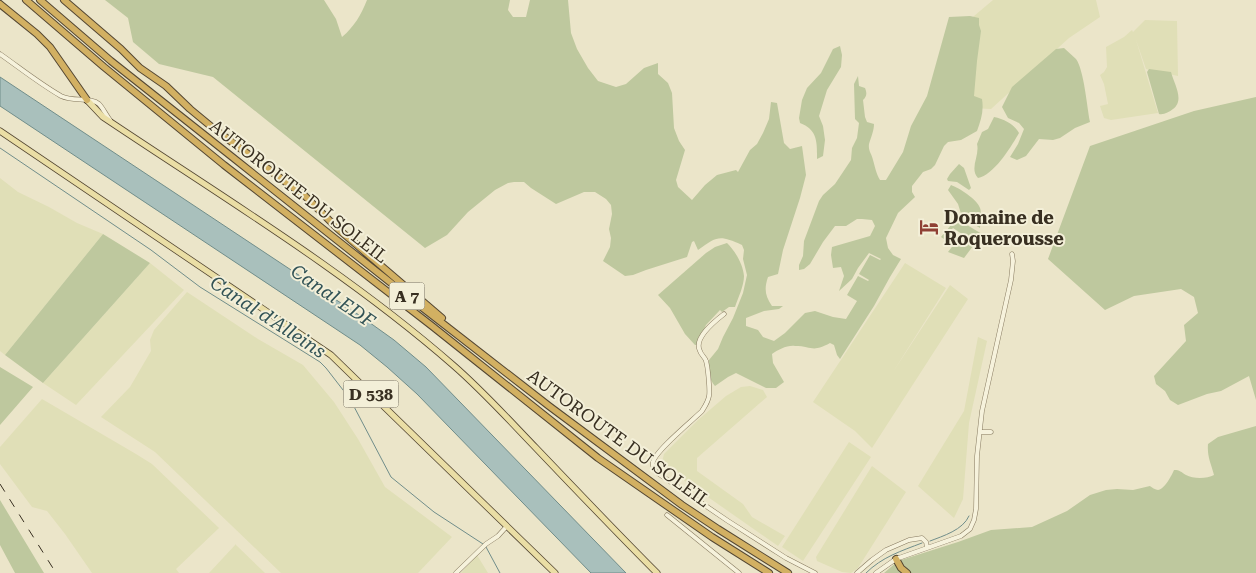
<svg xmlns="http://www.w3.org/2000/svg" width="1256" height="573" viewBox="0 0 1256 573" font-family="'Roboto Serif',serif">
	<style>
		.farmland { fill: #e0dfb7 }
		.green { fill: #bec89e }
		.water { fill: #a9c0bc; stroke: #708d8a }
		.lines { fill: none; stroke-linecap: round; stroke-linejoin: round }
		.stream { stroke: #708d8a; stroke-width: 1 }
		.street-casing { stroke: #86795f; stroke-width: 5 }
		.primary-casing { stroke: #544733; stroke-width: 7 }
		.highway-casing { stroke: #544733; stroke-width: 8 }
		.street { stroke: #f6f2dc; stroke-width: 4 }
		.primary { stroke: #eadea5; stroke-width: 5.5 }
		.highway { stroke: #d2b062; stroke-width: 6 }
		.rail { stroke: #382f21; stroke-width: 1; stroke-dasharray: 9 9; stroke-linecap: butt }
		.labels { text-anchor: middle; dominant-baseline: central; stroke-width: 4; stroke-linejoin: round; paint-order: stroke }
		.shield { fill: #f3efd8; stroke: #706958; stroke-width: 1 }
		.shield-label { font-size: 16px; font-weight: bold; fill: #382f21 }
		.street-label { font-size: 18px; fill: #382f21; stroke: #f3efd8 }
		.poi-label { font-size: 18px; font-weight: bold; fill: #382f21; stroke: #f3efd8; text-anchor: start }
		.water-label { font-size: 19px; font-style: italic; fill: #325356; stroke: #f3efd8 }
	</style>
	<rect width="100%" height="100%" fill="#ebe5c9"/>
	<path class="farmland" d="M993,0H1096L1100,17L1069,38L991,109L949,107L961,27Z
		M1145,20L1177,21L1178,76L1146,69L1136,40L1158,113L1111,120L1104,118L1100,106L1108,104L1104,84L1100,75L1104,72L1107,67L1106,47L1124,37L1132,30L1133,32Z
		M0,178L18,192L49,207L77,223L103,234L5,355L0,351Z
		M150,263L184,290L76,405L43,383Z
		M905,263L946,288L893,372L950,285L968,299L872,448L855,431L813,402Z
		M187,292L258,339L303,365L334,402L358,439L385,487L452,537L418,573H281L155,452L101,417L130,387L151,351L150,340L154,330Z
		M978,337L987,341L969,423L963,499L954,518L918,486L964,411Z
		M750,386L763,390L767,397L697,458V471L743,504L752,517L785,536L778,546L665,467L662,462L664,454L698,420L726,396L741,387Z
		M42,399L136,454L152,464L219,528L176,569L179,573H92L65,534L47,511L32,507L0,464V447Z
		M849,442L871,457L803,561L782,547Z
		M872,466L906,492L858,568L851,573L842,572L817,561L816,557Z
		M236,544V545L265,573H209Z
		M477,555L488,573H461Z"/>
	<path class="green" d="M105,0H324L336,19L342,37C354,27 361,15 367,0H510L508,10L513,17H526L530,0H568L571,33L577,49L588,68L598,81L616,87L626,84L644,68L658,63V74L668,83L672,93L674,128L679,141L685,150L676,180L678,187L692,200L705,185L717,175L736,170L738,172L750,150L757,144L763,133L769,119L771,102L777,103L784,143L790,149L802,146L806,175L800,198L783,250L778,274L768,277C764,289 765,296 772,306H783L779,309L764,311L746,318V326L758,330L763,337L774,341L785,333L805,313L815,311L833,317L846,319L857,301L847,295L858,276L868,281L869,280L859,274L870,255L880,260L881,259L869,253L858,268L852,279L839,291L844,276L841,267L833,268L831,255L832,247L870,236L875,226L872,220L862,219H857L846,226H835L823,242L810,264L804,269L799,270V265L803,256L804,241L819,201L823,195L835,184L851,160L852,148L857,138L859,123L855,119L854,84L858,76L859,86L865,88C867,93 867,96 863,100L865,117L867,122L874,124C874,131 871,137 869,144C868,151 872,154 873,160C875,167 876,173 880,180H886L903,152L911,126L927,96L949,17L970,16L979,18V25L981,31L977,61L974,96L982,99C984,111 981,120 977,131L961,140L948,142L944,146L935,165L931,169L923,172L912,186V192L915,197L898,213L886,238L888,248L893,255L901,259L890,277L874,306L840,359L837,355L834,345L830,343C812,353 812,346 795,346C787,345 778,350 772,354L773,363L784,382L776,388H766L736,373L728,377L715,386C709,380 709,369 709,360L718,349L723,337L733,318L743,293L747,275L743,259L744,250L742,245C719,235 718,236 698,250L694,241L692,242L687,257L646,270L633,275L625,276L603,261L610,247L611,238L609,229L612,214L611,205L606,199L595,192H584L556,204L531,188L524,182H514L508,183L495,190L468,212L447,235L425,248L213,77L159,64L133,42L128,18Z
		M840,46L842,55L841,67L827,90L819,116L823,126L825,140L823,156L817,159C817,143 818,130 800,123L799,118L802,100L807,88L821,73L833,49Z
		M1064,48C1068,52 1072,55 1076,59C1084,70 1087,107 1090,122L1075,128L1060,138L1053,140L1039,139L1026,156L1017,160L1010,157L1018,144L1024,129L1019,123L1008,118L1002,107L1012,87L1056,49Z
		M1149,69L1171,72C1174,84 1185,100 1173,109C1169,112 1164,115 1159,114L1147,72Z
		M1256,97V400L1249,376L1221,391L1207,394L1178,405L1170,400L1165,391L1156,384L1154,376L1186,341L1184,325L1198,313L1194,297L1181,289L1134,296L1105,310L1048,259L1090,146L1194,111Z
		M994,117C1004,119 1014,124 1019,133C1011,147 994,175 978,178C969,168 980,156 977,144L982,132L988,129Z
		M959,164L964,168L971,188L969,190L957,182L948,181L947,179L950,174Z
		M951,185C959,188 977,199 980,208C982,213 980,222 980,228L962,217L958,204L948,190Z
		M962,222L982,234L964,258L948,252L962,234L953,228L944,239L941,237L951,225Z
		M103,234L150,263L43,383L5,355Z
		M727,243C735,251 743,264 744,276C744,286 738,298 735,307H729L722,312L720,310L706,325L697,345H695L685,334L670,308L658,295L706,253L715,247Z
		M0,367L33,387L0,425Z
		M1256,426V573H884L898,561L958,542L991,530L1032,527L1067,511L1090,495L1106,490L1117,489L1133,490L1150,486C1151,487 1156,490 1158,490C1164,490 1172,475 1174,470C1180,470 1181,472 1186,475C1193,479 1207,479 1214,475C1211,463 1207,457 1208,444L1218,437Z
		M0,500L44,573H15L0,545Z"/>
	<path class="water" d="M0,77L359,315L394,340L426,367L626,573H591L417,394L387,367L360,345L0,106Z"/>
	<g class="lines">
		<path class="stream" d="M0,148L151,250L200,287L320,362L326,368L350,399L391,477L434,512L483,544
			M930,541C943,536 963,530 969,516
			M486,547L500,573
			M866,573C882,557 901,551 922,543"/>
		<g class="street-casing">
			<path id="street" d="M0,54C20,68 40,84 61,96C73,102 91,97 99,104C103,108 106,115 110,120
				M724,314C715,321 693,338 700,351C701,355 705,357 706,361C708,367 710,391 709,396C708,402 705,406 702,411C693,420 655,451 653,462C652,466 654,469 656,472L728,521L786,558L815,573
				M980,432H991
				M667,515L739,573
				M456,573L486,544L498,536L507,526
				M857,573L872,560L886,550L909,540L922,538L926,542L927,547
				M876,573L896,559L961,536L970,529L974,520L976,509L977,456L982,411L1011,280L1013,261L1012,254"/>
		</g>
		<g class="primary-casing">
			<path id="primary" d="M87,100L103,117L118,127C232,203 350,275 453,365C483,391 509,420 536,448C576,490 616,532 657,573
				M0,131L331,355L555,573"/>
		</g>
		<g class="highway-casing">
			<path id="highway" d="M26,0L104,67L224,165L432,326L598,458L712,537L769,573
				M40,0L111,61L231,156L410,298L549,406L682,505L718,529L788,573
				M64,0L121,49L140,68L166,86L190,109L213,128L272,172L305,196L337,228L442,318
				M0,4L37,34L50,47L87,100
				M896,559L901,568L907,573"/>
		</g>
		<use href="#street" class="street"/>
		<use href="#primary" class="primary"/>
		<use href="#highway" class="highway"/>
		<path class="rail" d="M0,484L56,573"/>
	</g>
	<defs>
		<g id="hotel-bare" transform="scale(1.5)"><path d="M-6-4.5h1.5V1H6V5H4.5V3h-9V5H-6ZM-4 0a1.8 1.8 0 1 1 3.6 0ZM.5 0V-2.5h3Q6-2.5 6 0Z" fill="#8f4034" stroke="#f3efd8" stroke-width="2.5" paint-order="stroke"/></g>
	</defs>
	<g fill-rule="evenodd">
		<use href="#hotel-bare" x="929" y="227"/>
	</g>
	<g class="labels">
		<g class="shield">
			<rect x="389.5" y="282.5" width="35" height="27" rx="4"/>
			<rect x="343.5" y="380.5" width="55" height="27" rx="4"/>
		</g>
		<g class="shield-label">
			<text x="407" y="296">A 7</text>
			<text x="371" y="394">D 538</text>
		</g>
		<g class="street-label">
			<text transform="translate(299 191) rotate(38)">AUTOROUTE DU SOLEIL</text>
			<text transform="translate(619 438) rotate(36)">AUTOROUTE DU SOLEIL</text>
		</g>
		<g class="poi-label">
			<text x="944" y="217">Domaine de<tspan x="944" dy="21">Roquerousse</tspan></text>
		</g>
		<g class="water-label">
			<text transform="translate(333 296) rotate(34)">Canal EDF</text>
			<text transform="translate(268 317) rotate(33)">Canal d'Alleins</text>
		</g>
	</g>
</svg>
